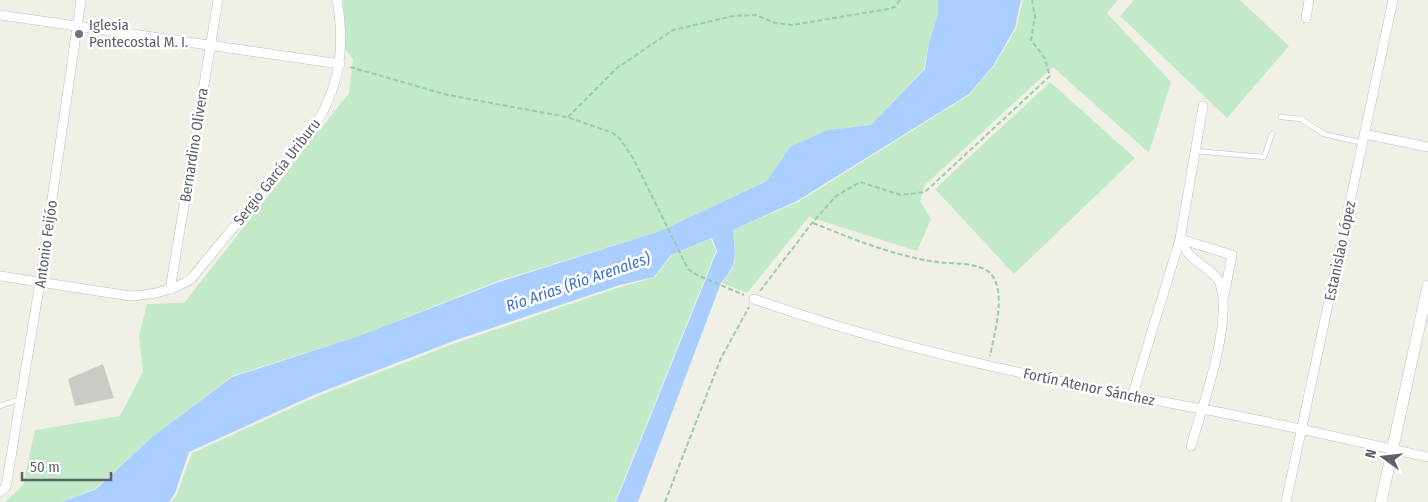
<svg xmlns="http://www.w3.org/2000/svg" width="1428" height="502" viewBox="0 0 1428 502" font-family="'Fira Sans Condensed',sans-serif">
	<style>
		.green { fill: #c2eac8 }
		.water { fill: #a9ceff }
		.building { fill: #cccac4 }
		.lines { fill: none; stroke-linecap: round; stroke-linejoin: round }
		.service-casing { stroke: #bebfc6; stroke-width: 5.5 }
		.minor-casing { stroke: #bebfc6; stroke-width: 10 }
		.tertiary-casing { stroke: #bebfc6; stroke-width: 12 }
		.path { stroke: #9acbaf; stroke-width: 2; stroke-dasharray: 5 2.5; stroke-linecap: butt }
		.service { stroke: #fff; stroke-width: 4.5 }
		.minor { stroke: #fff; stroke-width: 9 }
		.tertiary { stroke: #fff; stroke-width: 11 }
		.worship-dot { fill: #6b7280; stroke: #fff; stroke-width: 2 }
		.labels { text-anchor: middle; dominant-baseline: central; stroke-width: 5; stroke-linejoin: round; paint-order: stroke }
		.worship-label { font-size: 15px; fill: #5b616d; stroke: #fff; text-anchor: start }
		.street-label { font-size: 15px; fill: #5e6168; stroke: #fff }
		.water-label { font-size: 16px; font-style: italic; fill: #4373cb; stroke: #fff }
	</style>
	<rect width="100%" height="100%" fill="#f1f0e7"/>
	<path class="green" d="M343,0H938V14L929,41L924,69L871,125L827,130L790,147L767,181L660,231L495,282L359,336L232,376L152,437L96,488L61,502H5L23,485L35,430L120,416L143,372L139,336L147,304L184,303L349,93L353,59L345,49Z
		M1023,0H1118L1107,13L1171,82L1149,153L1053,67L925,185L920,201L931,219L917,251L809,217L747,293L722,283C739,264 736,255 733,230L798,202L969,95L994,66L1016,29Z
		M1134,0H1240L1289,46L1227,118L1120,16Z
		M1050,82L1135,158L1014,274L935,189Z
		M711,239L716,251L615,502H171L177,494L192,453L318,396L453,344L617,288L655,277L672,255Z"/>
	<path class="water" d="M938,0H1021L1015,28L993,66L969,94L797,201L733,230C735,255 739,263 721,283L638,502H616L717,251L712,238L671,255L654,277L620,285L456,340L316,394L189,452L175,493L169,502H62L96,489L152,437L232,377L359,336L496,283L660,231L767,181L790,147L827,130L871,125L925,69L929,42L938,14Z"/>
	<path class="building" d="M103,364L114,398L75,406L68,379Z"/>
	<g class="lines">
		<g class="service-casing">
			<path id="service" d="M1281,117L1301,119L1324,134L1363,143
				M1195,151L1264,157L1272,134
				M0,406L20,399"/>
		</g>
		<g class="minor-casing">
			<path id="minor" d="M0,15L340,64
				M1306,18L1309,0
				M1364,134L1428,147
				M0,276L130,296C152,295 172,291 191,279L312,132C339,87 346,52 337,0
				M170,290L218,0
				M754,299C899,350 1051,381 1202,409C1278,423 1353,441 1428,457
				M1132,397L1180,239L1232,255L1224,296
				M1191,446C1202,408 1235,317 1219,281C1214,271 1198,264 1190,255C1186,251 1183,245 1180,239L1203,106
				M0,492L6,487L40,282L81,0
				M1286,502L1393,0"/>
		</g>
		<g class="tertiary-casing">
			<path id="tertiary" d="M1381,502L1428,286"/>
		</g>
		<path class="path" d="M350,67L448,95L567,117L613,133L620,139L633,158L688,269L697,275L744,295
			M568,117L617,68L673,30L733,16L756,15L775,23L792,25L888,9L895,7L900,0
			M813,223C853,239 894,256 937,262C952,264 980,262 991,274C1007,292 994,335 990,356
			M760,291L812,223L836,196L860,182L901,195L925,192L1050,76L1044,57L1031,40L1035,17L1032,0
			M665,502L721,358L749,307"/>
		<use href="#service" class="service"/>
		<use href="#minor" class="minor"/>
		<use href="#tertiary" class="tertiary"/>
	</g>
	<circle class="worship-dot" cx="79" cy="34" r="5"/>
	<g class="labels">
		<g class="worship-label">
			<text x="89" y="25">Iglesia<tspan x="89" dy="17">Pentecostal M. I.</tspan></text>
		</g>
		<g class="street-label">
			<text transform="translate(194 145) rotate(-81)">Bernardino Olivera</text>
			<text transform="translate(277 172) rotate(-52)">Sergio García Uriburu</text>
			<text transform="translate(46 244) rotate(-82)">Antonio Feijóo</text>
			<text transform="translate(1340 251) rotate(-78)">Estanislao López</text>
			<text transform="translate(1089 387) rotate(12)">Fortín Atenor Sánchez</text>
		</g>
		<g class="water-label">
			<text transform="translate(578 282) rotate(-19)">Río Arias (Río Arenales)</text>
		</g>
	</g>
	<g transform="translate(1383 457) rotate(285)" stroke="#ffffff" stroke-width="4" paint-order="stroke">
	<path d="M0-4L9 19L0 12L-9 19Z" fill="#5e6168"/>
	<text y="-8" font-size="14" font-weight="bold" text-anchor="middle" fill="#5e6168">N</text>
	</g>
	<path d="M22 472v8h89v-8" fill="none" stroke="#5e6168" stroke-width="2.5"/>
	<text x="30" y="472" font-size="15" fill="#5e6168" stroke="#ffffff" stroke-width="4" paint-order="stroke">50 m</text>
</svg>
